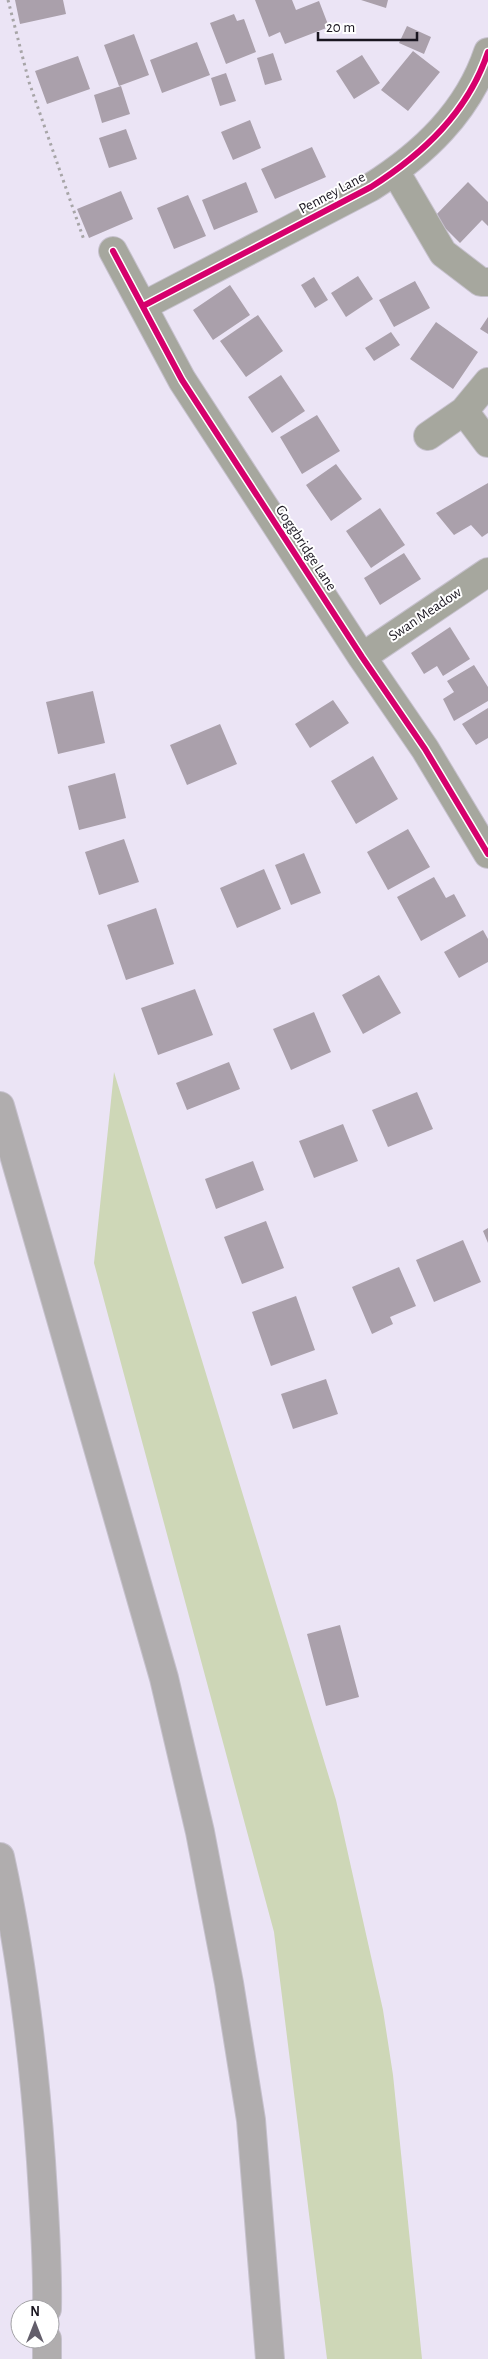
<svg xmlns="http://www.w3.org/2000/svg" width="488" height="2359" viewBox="0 0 488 2359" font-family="'Alegreya Sans',sans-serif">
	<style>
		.green { fill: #ced7b7 }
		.building { fill: #aaa0ab }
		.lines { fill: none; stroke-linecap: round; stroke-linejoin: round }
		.minor-casing { stroke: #c6c1cd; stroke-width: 30 }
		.highway-casing { stroke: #c6c1cd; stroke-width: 30 }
		.path { stroke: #a7a5a7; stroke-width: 3; stroke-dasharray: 2.5 4; stroke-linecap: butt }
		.minor { stroke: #a6a79e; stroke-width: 28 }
		.highway { stroke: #b0adae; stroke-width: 28 }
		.cycleway-casing { stroke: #fff; stroke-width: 9 }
		.cycleway { stroke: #d6006c; stroke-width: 6 }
		.labels { text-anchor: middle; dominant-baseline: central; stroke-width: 4; stroke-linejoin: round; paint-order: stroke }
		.street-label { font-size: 15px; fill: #1a1620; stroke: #fff }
	</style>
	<rect width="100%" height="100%" fill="#ebe4f5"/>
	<path class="green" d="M114,1072L336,1800L383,2010L393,2075L422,2359H327L274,1932L94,1263Z"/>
	<path class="building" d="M15,0H63L66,14L20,24Z
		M255,0H292L296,10L319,1L329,27L285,44L280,32L269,37Z
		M361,0H388L386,8Z
		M234,14L237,21L244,19L256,52L226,64L210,23Z
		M407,26L431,37L424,54L399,43Z
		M134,34L149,75L119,86L104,45Z
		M197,42L210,75L162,93L150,60Z
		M413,51L440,72L408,111L381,90Z
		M273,53L282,80L265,85L257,58Z
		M362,55L380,83L354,99L336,71Z
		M78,56L90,89L47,104L35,71Z
		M226,73L236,101L220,106L211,78Z
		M121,86L130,114L102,123L94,95Z
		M250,120L261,148L233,160L221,132Z
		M126,129L137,159L109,168L99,138Z
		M312,147L326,177L275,199L261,169Z
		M246,182L258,212L214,230L202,200Z
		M468,182L488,202V226L482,220L460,243L434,217Z
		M121,191L133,219L89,238L77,209Z
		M188,195L206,236L174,249L157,208Z
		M358,276L373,299L346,317L331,293Z
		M314,277L328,300L315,308L301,285Z
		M415,281L430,308L394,327L379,300Z
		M230,285L250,315L213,340L193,310Z
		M258,315L283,351L246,377L220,341Z
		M488,317V334L480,329Z
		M436,322L478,352L453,389L410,359Z
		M391,332L400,345L374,361L365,348Z
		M281,375L305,411L272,433L248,397Z
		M317,415L340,451L302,474L280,437Z
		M336,464L362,499L331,521L306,485Z
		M488,483V533L482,537L471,525L454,535L436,513Z
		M380,508L405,545L371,568L346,531Z
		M404,553L421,579L380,605L364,578Z
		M450,627L470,659L443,676L437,666L424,674L411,653Z
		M474,665L488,687V701L454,721L443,699L454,692L447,681Z
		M93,691L105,743L58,754L46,702Z
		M333,700L349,723L310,748L295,724Z
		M488,708V738L476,745L462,724Z
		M220,724L237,764L187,785L170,745Z
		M373,756L398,799L356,824L331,781Z
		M115,773L126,818L79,830L68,786Z
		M408,829L430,867L388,890L367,852Z
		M124,839L139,882L99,895L85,852Z
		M304,853L321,893L291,905L275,865Z
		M264,869L281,909L237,928L220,888Z
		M434,877L446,898L454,894L466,916L421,941L397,897Z
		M156,908L174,964L126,980L107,925Z
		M483,930L488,939V962L459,978L444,952Z
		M379,975L401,1013L363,1034L342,995Z
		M195,989L213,1035L158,1055L141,1008Z
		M314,1012L331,1052L291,1070L273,1029Z
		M229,1062L240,1089L187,1110L176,1083Z
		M417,1092L433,1129L388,1147L372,1110Z
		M343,1124L358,1161L314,1178L299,1141Z
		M253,1161L264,1190L216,1209L205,1179Z
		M266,1221L284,1268L242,1284L224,1237Z
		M488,1228V1243L483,1231Z
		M463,1240L481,1282L434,1302L416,1260Z
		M399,1267L416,1306L390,1317L393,1324L372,1334L352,1287Z
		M296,1296L315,1350L271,1366L252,1312Z
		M326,1379L338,1414L293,1429L281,1394Z
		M340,1625L359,1697L326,1706L307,1634Z"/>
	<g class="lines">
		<g class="minor-casing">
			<path id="minor" d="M395,171L443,253L481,282H488
				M113,251L182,380L362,657L425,749L488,854
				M143,306L371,187C423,154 468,112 488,52
				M464,411L488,443
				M428,436L464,411L488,382
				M362,657L488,572"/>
		</g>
		<g class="highway-casing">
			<path id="highway" d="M0,1106L164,1678L200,1832L229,1983L251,2120L270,2359
				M0,1857C22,1957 34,2059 41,2161C44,2211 48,2260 47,2309
				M47,2359V2339"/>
		</g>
		<path class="path" d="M8,0L29,82L84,240"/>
		<use href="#minor" class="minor"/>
		<use href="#highway" class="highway"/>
		<g class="cycleway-casing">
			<path id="cycleway" d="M113,251L182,380L362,657L425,749L488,854
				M143,306L371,187C423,154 468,112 488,52"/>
		</g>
		<use href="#cycleway" class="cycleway"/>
	</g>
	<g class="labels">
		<g class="street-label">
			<text transform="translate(332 193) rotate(-28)">Penney Lane</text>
			<text transform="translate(306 548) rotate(57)">Goggbridge Lane</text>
			<text transform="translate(425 614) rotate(-34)">Swan Meadow</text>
		</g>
	</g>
	<g transform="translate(35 2324)"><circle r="24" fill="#ffffff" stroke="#a3a2a6"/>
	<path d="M0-4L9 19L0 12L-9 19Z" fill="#635e6b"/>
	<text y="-8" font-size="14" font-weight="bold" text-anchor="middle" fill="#1a1620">N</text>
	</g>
	<path d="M318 32v8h99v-8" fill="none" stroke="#1a1620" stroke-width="2.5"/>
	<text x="326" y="32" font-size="15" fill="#1a1620" stroke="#ffffff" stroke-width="4" paint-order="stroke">20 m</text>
</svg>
